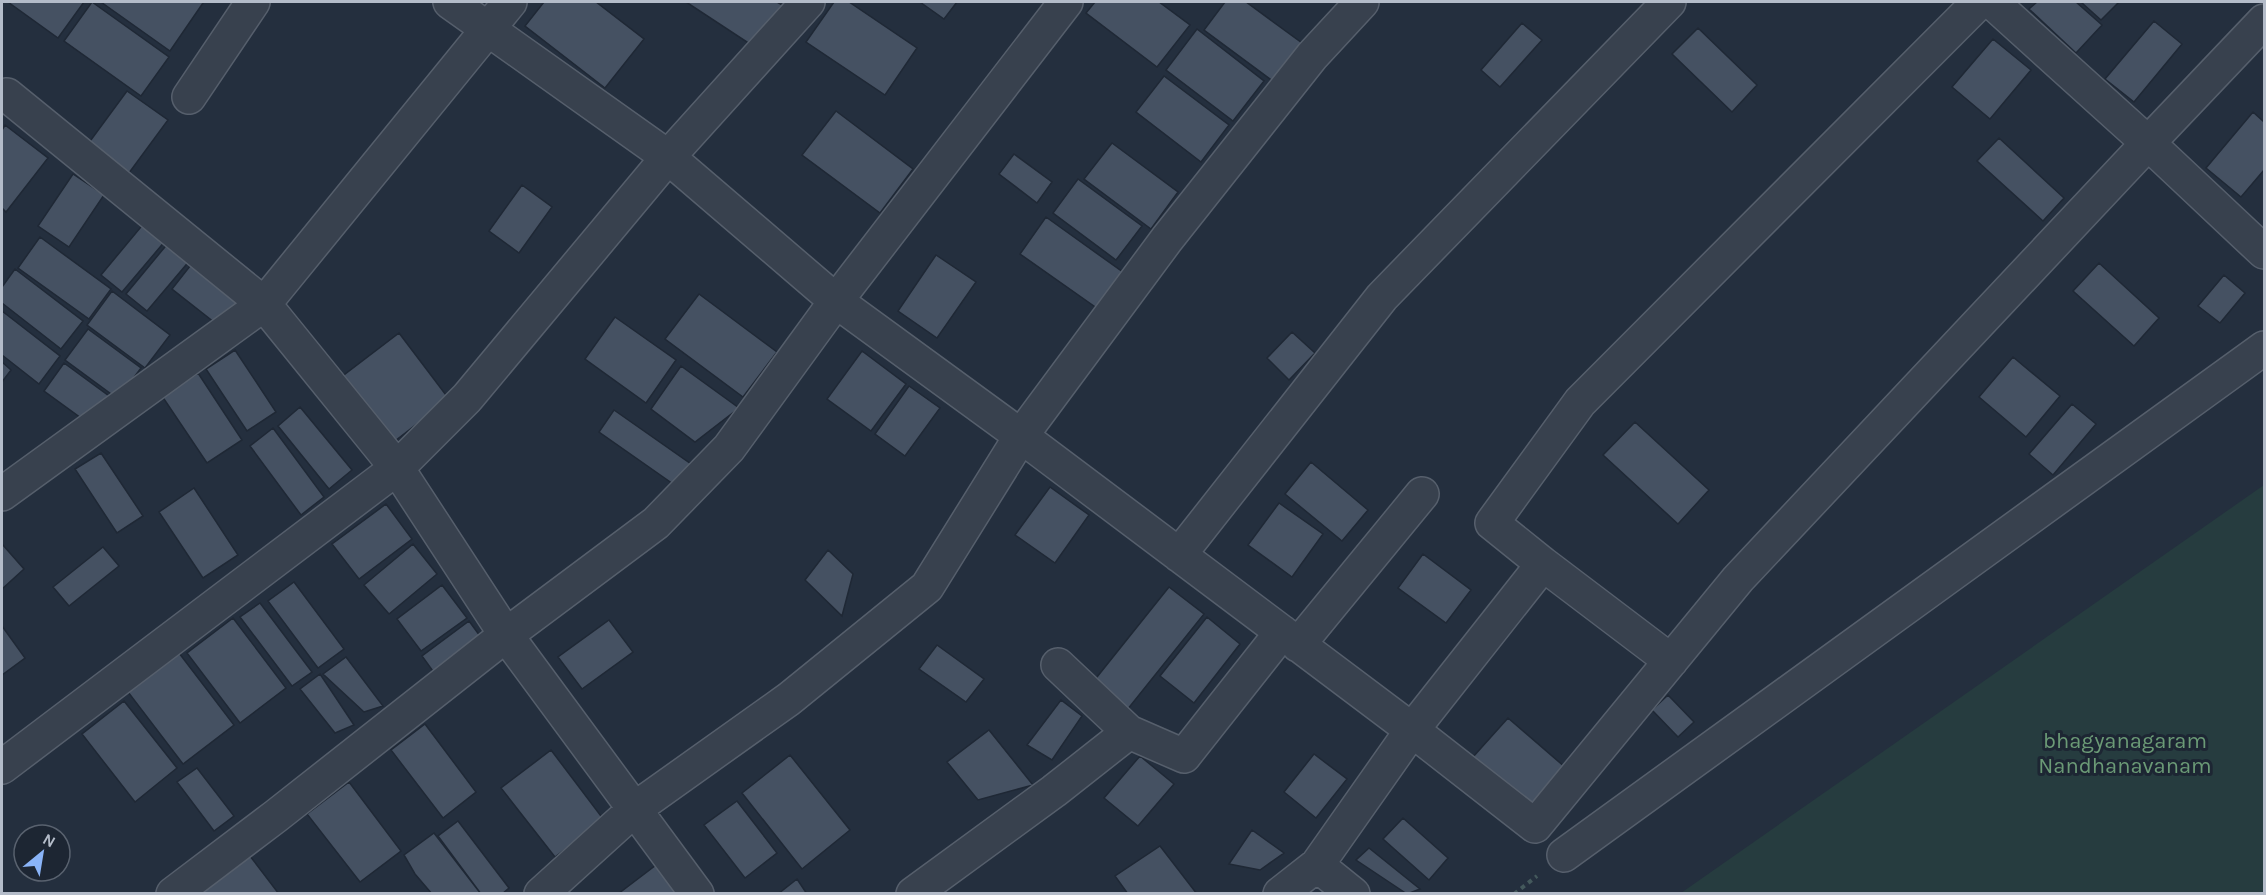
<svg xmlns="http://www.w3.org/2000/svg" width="2266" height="895" viewBox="0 0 2266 895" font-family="Karla,sans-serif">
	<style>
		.green { fill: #263c3f }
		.building { fill: #455162; stroke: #1f2835; stroke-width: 1.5 }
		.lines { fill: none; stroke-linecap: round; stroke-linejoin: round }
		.street-casing { stroke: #565f6c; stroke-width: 36 }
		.path { stroke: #44595c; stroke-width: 4; stroke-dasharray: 4.5 4.5; stroke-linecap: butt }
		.street { stroke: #38414e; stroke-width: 33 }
		.labels { text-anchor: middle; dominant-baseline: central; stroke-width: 6; stroke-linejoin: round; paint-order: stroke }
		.park-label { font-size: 22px; fill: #6b9a76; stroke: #1d2633 }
	</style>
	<rect width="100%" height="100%" fill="#242f3e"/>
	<path class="green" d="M2264,485V893H1681Z"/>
	<path class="building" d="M8,2H84L58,38Z
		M92,2L169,57L141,96L64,41Z
		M101,2H201L203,3L170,51Z
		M544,2H596L644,39L605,88L525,26Z
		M686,2H777L784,6L756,48Z
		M834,2H849L917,48L885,95L806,42Z
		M920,2H957L944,19Z
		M1095,2H1159L1190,25L1157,67L1086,13Z
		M1225,2H1246L1302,43L1274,82L1204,30Z
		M2037,2H2076L2102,25L2076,53L2029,9Z
		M2081,2H2119L2101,20Z
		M2154,21L2182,44L2134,102L2105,79Z
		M1522,23L1542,40L1500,87L1481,70Z
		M1698,28L1757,85L1732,112L1672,54Z
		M1197,29L1264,81L1233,121L1166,70Z
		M1993,39L2031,70L1990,119L1952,87Z
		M1164,76L1229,125L1201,162L1136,112Z
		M127,91L168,120L126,177L85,148Z
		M836,111L913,169L880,213L802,155Z
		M2253,112L2264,122V170L2241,197L2206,168Z
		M5,125L48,158L6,212L2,208V130Z
		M1999,138L2064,198L2043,221L1977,161Z
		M1112,143L1178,192L1151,229L1084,179Z
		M1014,154L1052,182L1037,203L999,174Z
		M73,174L104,195L69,247L38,226Z
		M1078,179L1142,226L1116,260L1053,213Z
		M522,185L552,207L519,253L489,231Z
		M1046,217L1127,275L1101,311L1020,254Z
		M145,222L166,240L122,292L101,275Z
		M40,237L111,289L89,319L18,268Z
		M169,242L191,259L147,311L126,294Z
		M936,255L976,282L937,338L898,311Z
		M194,261L241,298L219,326L172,289Z
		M2099,263L2159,318L2134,346L2073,291Z
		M15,269L83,321L61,349L2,303V287Z
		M2224,275L2245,293L2220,323L2198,306Z
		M112,291L170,335L145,368L87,325Z
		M699,294L777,352L743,397L665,339Z
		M2,311L60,356L39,384L2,355Z
		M615,317L676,360L646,403L585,359Z
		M88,329L141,368L118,399L65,360Z
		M1292,332L1315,353L1289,380L1267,358Z
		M399,333L449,399L391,444L340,378Z
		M235,350L276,412L247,431L206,369Z
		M862,351L906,384L871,431L827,399Z
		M2013,357L2060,396L2026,437L1979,397Z
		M2,362L11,370L2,382Z
		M64,363L109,396L88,423L44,391Z
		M681,366L739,408L695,442L651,409Z
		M198,373L242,440L207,463L162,396Z
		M909,386L940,408L905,456L875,434Z
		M2072,404L2096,424L2053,475L2029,454Z
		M300,407L352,470L329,489L278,426Z
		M614,410L691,464L676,486L599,432Z
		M1635,422L1709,490L1678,524L1603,455Z
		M273,428L324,497L301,515L250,446Z
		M101,453L143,516L117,533L75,469Z
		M1311,462L1368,510L1342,541L1285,494Z
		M1050,487L1089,515L1055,563L1015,535Z
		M194,488L238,555L203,578L159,512Z
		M1279,503L1323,534L1292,577L1248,545Z
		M386,504L412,539L359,579L332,544Z
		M2,544L24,569L2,589Z
		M413,544L437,574L389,614L364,585Z
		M103,547L119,566L69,606L53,587Z
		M828,550L853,574L842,616L805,580Z
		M1423,554L1471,590L1446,623L1398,588Z
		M294,582L344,649L318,668L268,601Z
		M442,585L467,618L421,651L397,619Z
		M1169,587L1204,614L1127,710L1093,682Z
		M260,603L312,672L292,686L240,617Z
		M1207,617L1240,644L1194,703L1160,676Z
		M233,618L286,688L240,723L187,653Z
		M609,620L633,652L582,689L558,657Z
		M469,621L480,636L435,674L422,656Z
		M2,626L25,658L2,675Z
		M937,645L984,679L966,702L919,669Z
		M179,653L234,725L183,764L128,692Z
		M346,657L383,706L364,712L323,674Z
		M320,674L354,725L335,733L300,689Z
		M1668,695L1694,722L1678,737L1652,710Z
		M1061,700L1082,716L1052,760L1027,745Z
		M124,701L177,768L135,802L82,734Z
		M1508,718L1566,768L1531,808L1473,757Z
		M425,724L476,792L443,818L391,750Z
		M989,730L1033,785L978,800L947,762Z
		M551,750L604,820L555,857L501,788Z
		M1314,754L1347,779L1316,818L1284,792Z
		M790,755L850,830L802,869L742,793Z
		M1140,756L1174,784L1138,826L1104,798Z
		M197,768L234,816L214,831L177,782Z
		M349,782L401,851L360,882L307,814Z
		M737,801L777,853L745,878L704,825Z
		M1403,818L1448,858L1429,880L1383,839Z
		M458,821L509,888L502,894H481L438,836Z
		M1252,830L1284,853L1260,870L1229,864Z
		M434,833L481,894H432L415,874L404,855Z
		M1160,846L1197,894H1128L1115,876Z
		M1369,848L1420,889L1407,894L1356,860Z
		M250,856L279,894H206L204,891Z
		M664,859L690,894H618Z
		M797,879L807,894H778Z"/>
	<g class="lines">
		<g class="street-casing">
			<path id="street" d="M450,2L668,157L836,301L1021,436L1412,730L1317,865L1280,894
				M1979,2L1580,402L1492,523L1543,564L1412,730L1535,826L1738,579L2148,143L2264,252
				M1992,2L2148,143L2264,21
				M7,95L264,304L397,468L506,635L697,894
				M189,97L253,2
				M2,494L264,304L510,2
				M1179,555L1382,297L1669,2
				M1543,564L1671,661
				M1298,645L1422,494
				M1058,665L1129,732L1184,756L1282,632
				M2,767L397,468L467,398L668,157L808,2
				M1564,855L2264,348
				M1317,865L1353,894
				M173,894L276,816L506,635L656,523L729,448L836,301L1066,2
				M541,894L636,808L789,699L927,587L1021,436L1167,239L1312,56L1362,2
				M913,894L1054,791L1129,732"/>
		</g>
		<path class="path" d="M1514,894L1537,876"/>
		<use href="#street" class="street"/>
	</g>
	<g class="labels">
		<g class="park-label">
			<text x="2125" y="741">bhagyanagaram<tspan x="2125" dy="25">Nandhanavanam</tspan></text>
		</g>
	</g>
	<rect width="2266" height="895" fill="none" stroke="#b4bcc9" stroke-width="6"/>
	<g transform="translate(42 853) rotate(30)"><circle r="28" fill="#1d2633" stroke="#59626f" stroke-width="1.5"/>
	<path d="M0-4.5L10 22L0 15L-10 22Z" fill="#8ab4f8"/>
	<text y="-9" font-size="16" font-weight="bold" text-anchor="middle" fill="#b4bcc9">N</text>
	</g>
</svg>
